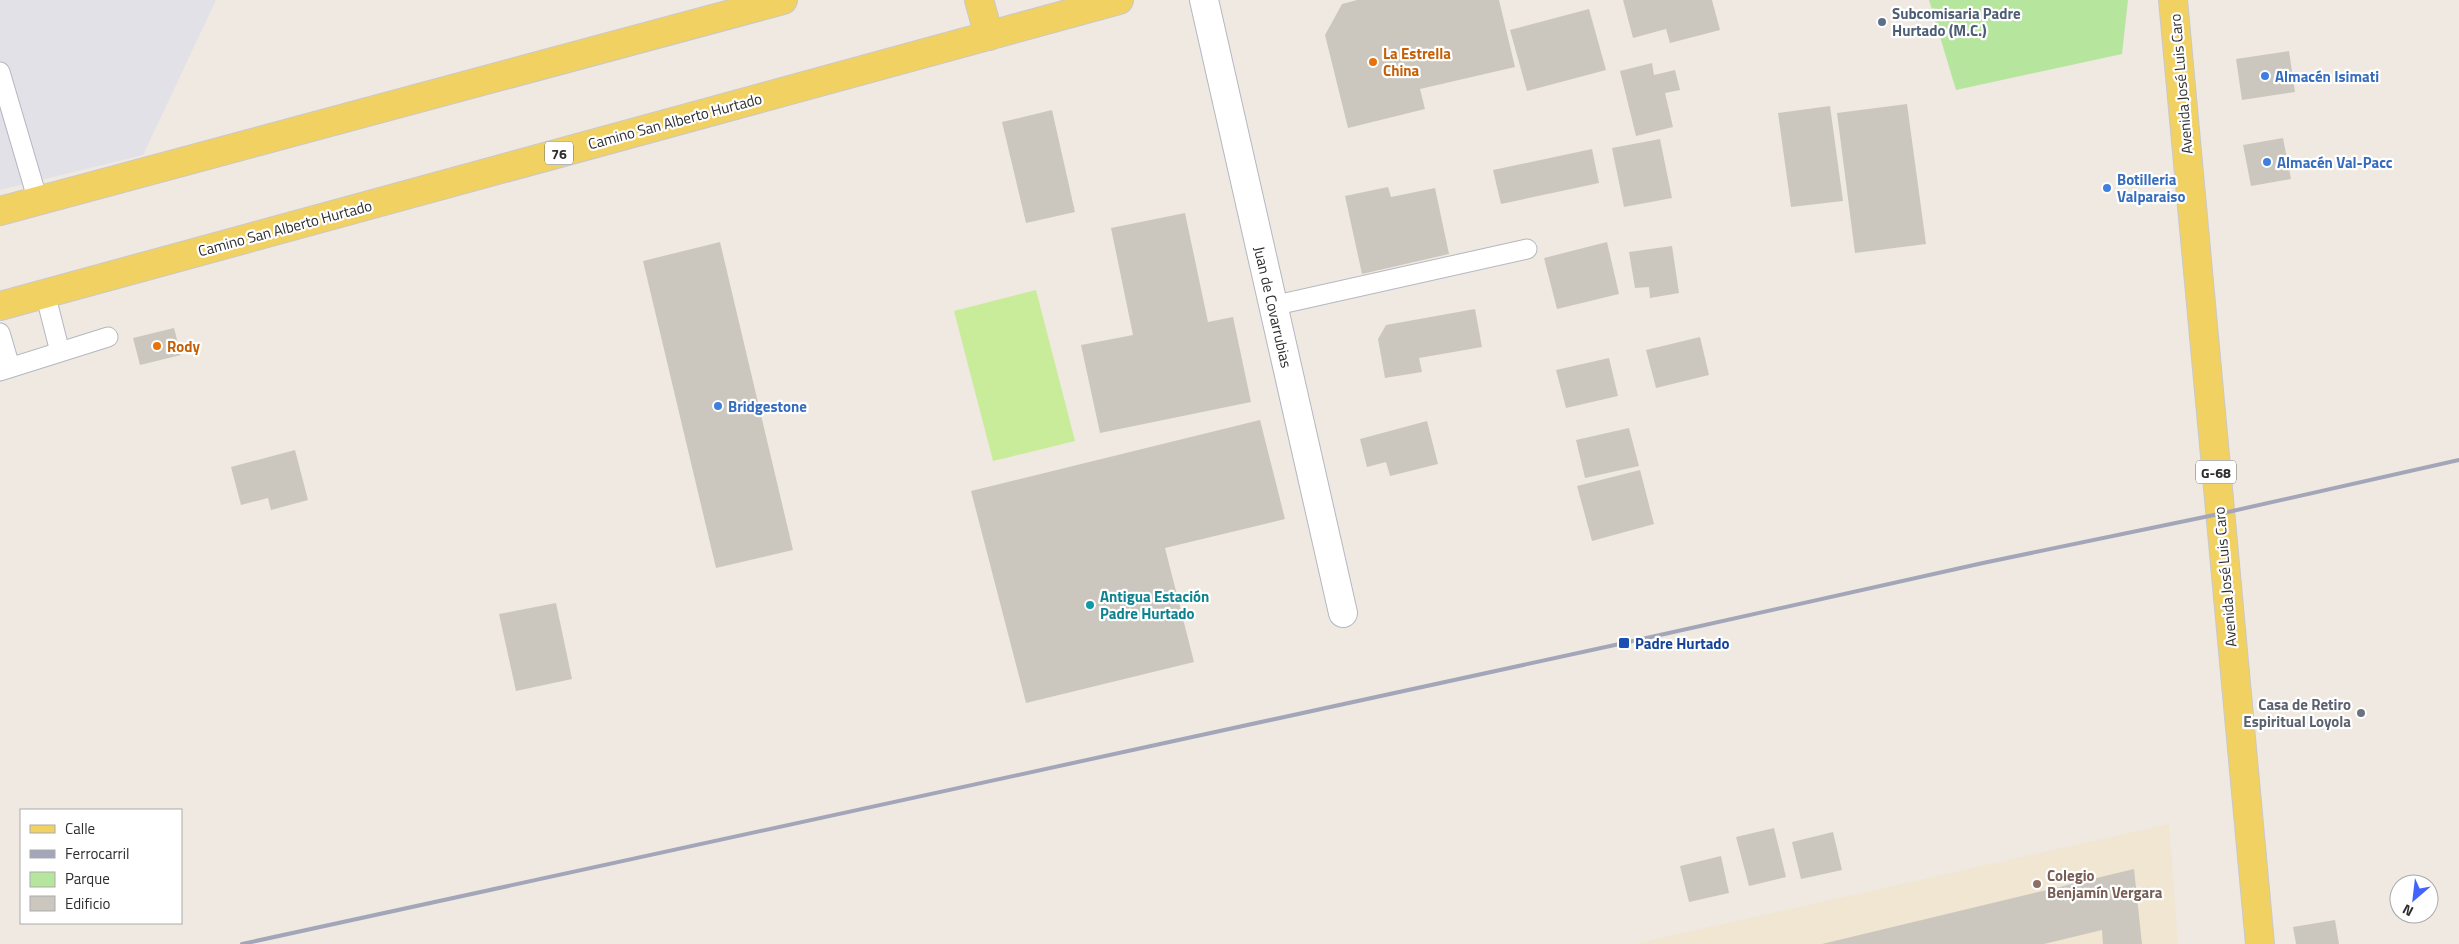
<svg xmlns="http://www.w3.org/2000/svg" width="2459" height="944" viewBox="0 0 2459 944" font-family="'Titillium Web',sans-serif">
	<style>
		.industrial { fill: #e3e1e8 }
		.education { fill: #f0e6d1 }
		.green { fill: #b6e59e }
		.pitch { fill: #c9ec9a }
		.building { fill: #cbc7bf }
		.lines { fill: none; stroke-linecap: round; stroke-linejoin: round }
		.lane-casing { stroke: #b4b7c1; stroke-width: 21 }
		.street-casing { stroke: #b4b7c1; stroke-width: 30 }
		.primary-casing { stroke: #c9c9c9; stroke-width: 30 }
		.lane { stroke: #fff; stroke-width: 19 }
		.street { stroke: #fff; stroke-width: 28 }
		.primary { stroke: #f2d163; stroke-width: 28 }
		.rail { stroke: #a3a6b8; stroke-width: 4 }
		.service-dot { fill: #5c6f8a; stroke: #fff; stroke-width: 2 }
		.food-dot { fill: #e8710a; stroke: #fff; stroke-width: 2 }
		.shop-dot { fill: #3f7fe0; stroke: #fff; stroke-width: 2 }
		.culture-dot { fill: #0f9aa8; stroke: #fff; stroke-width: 2 }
		.transit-dot { fill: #1a4fb4; stroke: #fff; stroke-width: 2 }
		.worship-dot { fill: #6b7280; stroke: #fff; stroke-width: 2 }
		.education-dot { fill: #8d6e63; stroke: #fff; stroke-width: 2 }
		.labels { text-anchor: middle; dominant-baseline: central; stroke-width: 4.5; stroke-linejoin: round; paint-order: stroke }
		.shield { fill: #fff; stroke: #6d6d6d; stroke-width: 1 }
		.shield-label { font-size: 14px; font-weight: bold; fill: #2e2e2e }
		.service-label { font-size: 15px; font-weight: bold; fill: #4e5e75; stroke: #fff; text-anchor: start }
		.food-label { font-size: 15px; font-weight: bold; fill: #c56008; stroke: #fff; text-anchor: start }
		.shop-label { font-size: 15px; font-weight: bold; fill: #366cbe; stroke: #fff; text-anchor: start }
		.street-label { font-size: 15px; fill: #2e2e2e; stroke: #fff }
		.culture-label { font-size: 15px; font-weight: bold; fill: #0d838f; stroke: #fff; text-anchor: start }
		.transit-label { font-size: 15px; font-weight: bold; fill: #164399; stroke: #fff; text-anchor: start }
		.worship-label { font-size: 15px; font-weight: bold; fill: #5b616d; stroke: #fff; text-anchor: end }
		.education-label { font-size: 15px; font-weight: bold; fill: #785e54; stroke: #fff; text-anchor: start }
	</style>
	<rect width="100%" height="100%" fill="#efe9e1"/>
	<path class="industrial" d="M0,0H216L143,155L0,190Z"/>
	<path class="education" d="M2169,824L2178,944H1634Z"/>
	<path class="green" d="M1929,0H2128L2122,54L1956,90Z"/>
	<path class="pitch" d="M1036,290L1075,441L993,461L954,311Z"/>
	<path class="building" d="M1357,0H1499L1515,67L1420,89L1425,109L1348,128L1325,35L1342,4Z
		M1623,0H1712L1720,30L1670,43L1666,29L1633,38Z
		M1589,9L1606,70L1527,91L1510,30Z
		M2289,51L2295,92L2242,100L2236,59Z
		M1652,63L1654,75L1675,70L1680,90L1665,93L1673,127L1636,136L1620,71Z
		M1907,104L1926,244L1855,253L1837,113Z
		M1830,106L1843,201L1791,207L1778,113Z
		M1052,110L1075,212L1026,223L1002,122Z
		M2283,138L2291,179L2251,186L2243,145Z
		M1660,139L1672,198L1624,207L1612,148Z
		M1592,149L1599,183L1501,204L1493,170Z
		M1388,187L1391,197L1435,188L1449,254L1362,274L1345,196Z
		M1185,213L1208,322L1233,317L1251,402L1100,433L1081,345L1133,335L1111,228Z
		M720,242L793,550L716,568L643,261Z
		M1607,242L1619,294L1557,309L1544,258Z
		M1672,246L1679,293L1650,298L1649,287L1635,288L1629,252Z
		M1475,309L1482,347L1419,358L1422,372L1385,378L1378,339L1386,325Z
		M174,328L181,355L140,365L133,338Z
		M1700,337L1709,375L1656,388L1646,350Z
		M1609,358L1618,396L1566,408L1556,370Z
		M1260,420L1285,519L1165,548L1194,662L1026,703L971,491Z
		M1427,421L1438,464L1390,476L1386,462L1367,467L1360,439Z
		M1629,428L1639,466L1585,478L1576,440Z
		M295,450L308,500L271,510L268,498L241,505L231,467Z
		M1640,470L1654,524L1592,541L1577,486Z
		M556,603L572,679L516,691L499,614Z
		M1774,828L1786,877L1749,886L1736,837Z
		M1833,832L1842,870L1801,879L1792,842Z
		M1721,856L1729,893L1689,902L1680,866Z
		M2134,869L2142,944H2103L2102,930L2044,944H1822Z
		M2335,920L2339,944H2296L2293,927Z"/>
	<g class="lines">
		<g class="lane-casing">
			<path id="lane" d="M0,72L38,201
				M45,293L60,352
				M1272,306L1527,249
				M0,333L10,367
				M0,371L108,337"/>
		</g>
		<g class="street-casing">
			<path id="street" d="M1204,0L1343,613"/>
		</g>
		<g class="primary-casing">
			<path id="primary" d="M979,0L989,36
				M2173,0L2260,944
				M0,211L783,0
				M0,306L1119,0"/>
		</g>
		<use href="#lane" class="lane"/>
		<use href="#street" class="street"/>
		<use href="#primary" class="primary"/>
		<path class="rail" d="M242,944L1624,643L1983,563L2219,514L2459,460"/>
	</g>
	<circle class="service-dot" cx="1882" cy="22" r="5"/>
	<g class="food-dot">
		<circle cx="1373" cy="62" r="5"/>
		<circle cx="157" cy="346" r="5"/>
	</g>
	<g class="shop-dot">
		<circle cx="2265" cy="76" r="5"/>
		<circle cx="2267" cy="162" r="5"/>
		<circle cx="2107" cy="188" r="5"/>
		<circle cx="718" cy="406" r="5"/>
	</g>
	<circle class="culture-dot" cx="1090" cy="605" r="5"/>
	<rect class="transit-dot" x="1618" y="637" width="12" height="12" rx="2.5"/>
	<circle class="worship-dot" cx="2361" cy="713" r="5"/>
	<circle class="education-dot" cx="2037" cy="884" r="5"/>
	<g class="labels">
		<g class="shield">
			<rect x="545" y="141.5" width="28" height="23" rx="4"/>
			<rect x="2196" y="460.5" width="40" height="23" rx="4"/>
		</g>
		<g class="shield-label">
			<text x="559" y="153">76</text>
			<text x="2216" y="472">G-68</text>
		</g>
		<g class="service-label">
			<text x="1892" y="13">Subcomisaria Padre<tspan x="1892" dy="17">Hurtado (M.C.)</tspan></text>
		</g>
		<g class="food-label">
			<text x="1383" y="53">La Estrella<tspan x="1383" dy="17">China</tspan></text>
			<text x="167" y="346">Rody</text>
		</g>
		<g class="shop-label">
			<text x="2275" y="76">Almacén Isimati</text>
			<text x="2277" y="162">Almacén Val-Pacc</text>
			<text x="2117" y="179">Botilleria<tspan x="2117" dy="17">Valparaiso</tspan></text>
			<text x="728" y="406">Bridgestone</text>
		</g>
		<g class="street-label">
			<text transform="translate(2181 84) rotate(-95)">Avenida José Luis Caro</text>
			<text transform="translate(675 121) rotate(-15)">Camino San Alberto Hurtado</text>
			<text transform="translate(285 228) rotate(-15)">Camino San Alberto Hurtado</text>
			<text transform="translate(1273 307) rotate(77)">Juan de Covarrubias</text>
			<text transform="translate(2225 577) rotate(-95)">Avenida José Luis Caro</text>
		</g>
		<g class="culture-label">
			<text x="1100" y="596">Antigua Estación<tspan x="1100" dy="17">Padre Hurtado</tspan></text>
		</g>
		<g class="transit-label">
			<text x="1635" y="643">Padre Hurtado</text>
		</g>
		<g class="worship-label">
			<text x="2351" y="704">Casa de Retiro<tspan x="2351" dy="17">Espiritual Loyola</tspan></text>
		</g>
		<g class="education-label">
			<text x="2047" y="875">Colegio<tspan x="2047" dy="17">Benjamín Vergara</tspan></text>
		</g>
	</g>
	<rect x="20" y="809" width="162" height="115" fill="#ffffff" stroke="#ababab"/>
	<rect x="30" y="825" width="25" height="8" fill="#f2d163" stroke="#ababab"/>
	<text x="65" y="834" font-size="15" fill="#2e2e2e">Calle</text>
	<rect x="30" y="850" width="25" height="8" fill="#a3a6b8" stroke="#ababab"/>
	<text x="65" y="859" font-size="15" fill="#2e2e2e">Ferrocarril</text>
	<rect x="30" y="872" width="25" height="15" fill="#b6e59e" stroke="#ababab"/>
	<text x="65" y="884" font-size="15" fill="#2e2e2e">Parque</text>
	<rect x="30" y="896" width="25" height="15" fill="#cbc7bf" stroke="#ababab"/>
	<text x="65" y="909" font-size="15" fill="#2e2e2e">Edificio</text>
	<g transform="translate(2414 899) rotate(208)"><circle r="24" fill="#ffffff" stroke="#ababab"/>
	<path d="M0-4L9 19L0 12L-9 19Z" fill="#4264fb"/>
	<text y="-8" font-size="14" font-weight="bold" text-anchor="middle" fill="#2e2e2e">N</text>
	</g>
</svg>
